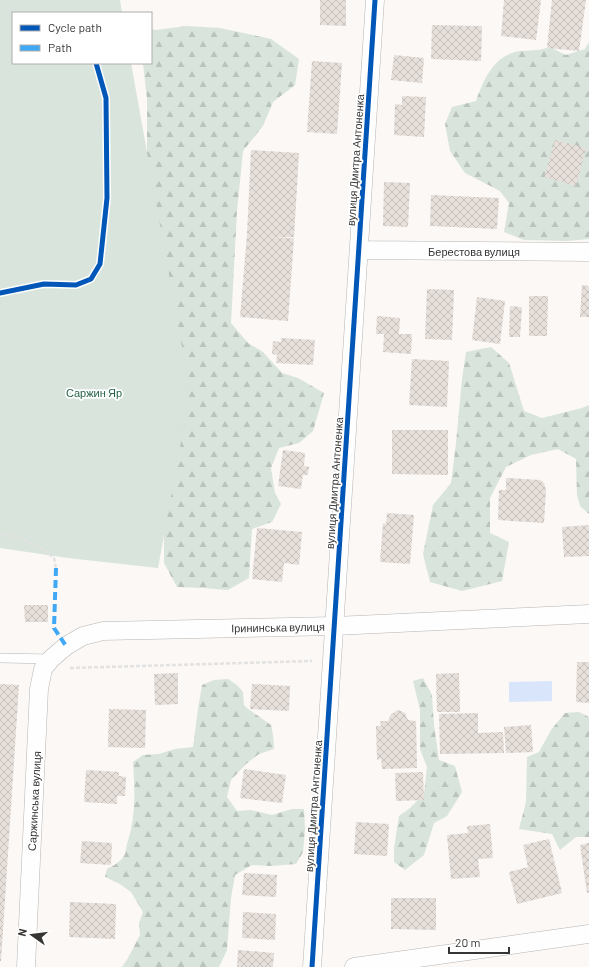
<svg xmlns="http://www.w3.org/2000/svg" width="589" height="967" viewBox="0 0 589 967" font-family="Barlow,sans-serif">
	<style>
		.forest { fill: url(#forest-firs) }
		.park { fill: #d8e4dc }
		.water { fill: #d9e5fa }
		.building { fill: url(#building-cross-hatch) }
		.lines { fill: none; stroke-linecap: round; stroke-linejoin: round }
		.lane-casing { stroke: #b7b5b3; stroke-width: 10 }
		.street-casing { stroke: #b7b5b3; stroke-width: 19 }
		.path { stroke: #e2e2e2; stroke-width: 2.5; stroke-dasharray: 4 2; stroke-linecap: butt }
		.lane { stroke: #fefefe; stroke-width: 9 }
		.street { stroke: #fefefe; stroke-width: 18 }
		.quiet { stroke: #3fa9f5; stroke-width: 4; stroke-dasharray: 8 4; stroke-linecap: butt }
		.cycleway-casing { stroke: #fff; stroke-width: 8 }
		.cycleway { stroke: #0057b8; stroke-width: 5 }
		.labels { text-anchor: middle; dominant-baseline: central; stroke-width: 3.5; stroke-linejoin: round; paint-order: stroke }
		.street-label { font-size: 11px; fill: #363534; stroke: #fff }
		.park-label { font-size: 11px; fill: #246047; stroke: #fff }
	</style>
	<defs>
		<pattern id="forest-firs" width="22" height="20" patternUnits="userSpaceOnUse"><rect width="22" height="20" fill="#d8e4dc"/><path d="M5 1l3.5 6h-7zM16 11l3.5 6h-7z" fill="#bac4bd"/></pattern>
		<pattern id="building-cross-hatch" width="8" height="8" patternUnits="userSpaceOnUse"><rect width="8" height="8" fill="#e6dfda"/><path d="M0 0l8 8M0 8l8-8" fill="none" stroke="#c6c0bc"/></pattern>
	</defs>
	<rect width="100%" height="100%" fill="#fbf8f6"/>
	<path class="forest" d="M0,0L13,13V63L147,157V99L143,63H151V29L156,30L187,26L220,28L271,39L299,59L295,85L273,102L263,126L243,151L237,211L231,323L248,343L263,352L282,373L298,378L324,393L313,431L299,443L279,448L271,468L275,493L281,504L272,522L252,529L249,578L228,590L203,588L177,587L164,563V514L0,304L52,298Z
		M589,42V239L567,241L524,240L504,232L509,203L500,191L465,173L450,151L445,124L452,107L476,101C483,82 492,58 515,52C522,50 529,51 536,50C540,50 545,48 549,48C554,48 561,53 566,55L585,49Z
		M491,347L509,363L524,411L542,418L582,408L589,405V514L580,506L577,495L576,459L558,449L531,455L506,467L490,498V533L509,542L502,581L462,591L430,582L423,554L433,505L451,483L456,443L462,379L466,352Z
		M423,678L432,695L434,725L439,760L455,766L462,792L447,816L434,823L424,855L405,870L394,862V848L399,816L410,808L424,794L427,767L420,749V710L413,681Z
		M228,679L237,685L243,692L244,706L271,725L273,735L274,749L259,754L246,764L231,780L227,797L237,811L251,810L272,815L292,809H304L305,829L303,852L296,864L270,866L252,865L235,875L231,898L227,950L219,967H122L128,958L140,935L139,923L143,912L131,892L120,884L105,877L107,869C113,866 120,862 124,856C126,853 126,848 127,844C136,817 135,791 133,762L143,755L159,754L175,749L193,747L198,709L202,685L214,680Z
		M579,712L589,717V837H576L560,850L552,834L519,829L526,802L527,757L539,752L551,730L565,713Z"/>
	<path class="park" d="M0,0H120L122,13H13V63H131L190,392L158,568L68,558L0,548Z"/>
	<path class="water" d="M552,681V701L509,702V682Z"/>
	<path class="building" d="M320,0H346V26L320,25Z
		M504,0H541L536,40L501,36Z
		M552,0H586L579,51L547,48Z
		M432,25L482,26L481,61L431,59Z
		M394,55L424,58L422,83L391,80Z
		M312,61L342,63L337,134L307,132Z
		M402,96L426,97L424,137L394,135L395,104L402,105Z
		M555,140L586,148L576,186L544,177Z
		M251,150L299,153L294,237H269L294,238L288,321L240,317L247,235Z
		M384,182L410,183L408,227L383,226Z
		M431,195L499,198L497,229L430,226Z
		M582,285L589,286V317H580Z
		M427,289L454,290L452,340L425,339Z
		M529,296H548L547,336H529Z
		M477,297L505,301L500,344L472,340Z
		M510,306L522,307L520,337H509Z
		M377,316L400,318L399,334H412L411,354L383,352L384,334H376Z
		M281,338L315,340L313,365L276,363L277,355L272,354L273,341L281,342Z
		M412,359L449,361L447,407L409,405Z
		M392,430H448V475L392,474Z
		M283,450L305,453L304,466L309,467L308,475H303L301,489L278,486Z
		M506,478L540,480L544,483L546,490L544,523L498,520L499,490H506Z
		M387,513L414,515L410,564L380,562L383,523L386,524Z
		M589,525V556L564,557L562,527Z
		M257,528L302,532L299,565L284,563L282,582L252,579Z
		M24,605H48V622H25Z
		M577,662H589V703L576,702Z
		M178,673V704L155,705L154,674Z
		M459,673L460,712H437L436,674Z
		M0,684L19,685L1,961H0Z
		M252,684L290,686L289,711L250,709Z
		M109,709L146,710L145,748L108,747Z
		M398,710L403,712L405,713L408,720L416,721L417,768L382,769L381,759L377,760L376,726H381L380,721H388L391,714Z
		M478,713V733L503,732L504,753L440,754L439,714Z
		M531,725L533,752L506,753L504,727Z
		M244,769L286,775L282,803L240,798Z
		M86,770L119,772V776L126,777L125,796H117V804L84,802Z
		M423,772L424,800L396,801L395,773Z
		M356,822L389,824L387,856L354,854Z
		M490,824L493,858L478,859L480,877L451,879L447,835L468,833L467,826Z
		M549,839L562,893L517,904L509,872L528,867L523,845Z
		M82,841L112,843L111,865L80,863Z
		M589,843V892L587,893L580,845Z
		M244,873L277,875L276,897L242,895Z
		M391,898H436V930L391,929Z
		M70,902L116,904L115,939L69,937Z
		M243,912L276,914L275,940L242,938Z
		M238,950L274,953L273,967H237Z"/>
	<g class="lines">
		<g class="lane-casing">
			<path id="lane" d="M0,658L51,659"/>
		</g>
		<g class="street-casing">
			<path id="street" d="M359,250L589,252
				M26,967L39,689L43,669L51,659L66,646L83,636L103,631L335,626L589,614
				M312,967L375,0
				M354,967L589,934"/>
		</g>
		<path class="path" d="M0,534L17,537L39,546L54,558L56,568
			M70,668L312,661"/>
		<use href="#lane" class="lane"/>
		<use href="#street" class="street"/>
		<path class="quiet" d="M56,568L54,628L66,646"/>
		<g class="cycleway-casing">
			<path id="cycleway" d="M0,293L44,284L76,285L91,279L100,264L107,198L106,98L96,63
				M312,967L375,0"/>
		</g>
		<use href="#cycleway" class="cycleway"/>
	</g>
	<g class="labels">
		<g class="street-label">
			<text transform="translate(355 160) rotate(-86)">вулиця Дмитра Антоненка</text>
			<text x="474" y="251">Берестова вулиця</text>
			<text transform="translate(334 483) rotate(-86)">вулиця Дмитра Антоненка</text>
			<text transform="translate(278 627) rotate(-1)">Ірининська вулиця</text>
			<text transform="translate(34 801) rotate(-87)">Саржинська вулиця</text>
			<text transform="translate(313 806) rotate(-86)">вулиця Дмитра Антоненка</text>
		</g>
		<g class="park-label">
			<text x="94" y="392">Саржин Яр</text>
		</g>
	</g>
	<rect x="12" y="12" width="140" height="52" fill="#ffffff" stroke="#afaeae"/>
	<rect x="20" y="25" width="20" height="6" fill="#0057b8" stroke="#afaeae"/>
	<text x="48" y="32" font-size="12" fill="#363534">Cycle path</text>
	<rect x="20" y="45" width="20" height="6" fill="#3fa9f5" stroke="#afaeae"/>
	<text x="48" y="52" font-size="12" fill="#363534">Path</text>
	<g transform="translate(32 935) rotate(284)" stroke="#ffffff" stroke-width="3" paint-order="stroke">
	<path d="M0-3L7 15L0 10L-7 15Z" fill="#363534"/>
	<text y="-6" font-size="11" font-weight="bold" text-anchor="middle" fill="#363534">N</text>
	</g>
	<path d="M449 947v6h60v-6" fill="none" stroke="#363534" stroke-width="2"/>
	<text x="455" y="947" font-size="12" fill="#363534" stroke="#ffffff" stroke-width="3" paint-order="stroke">20 m</text>
</svg>
